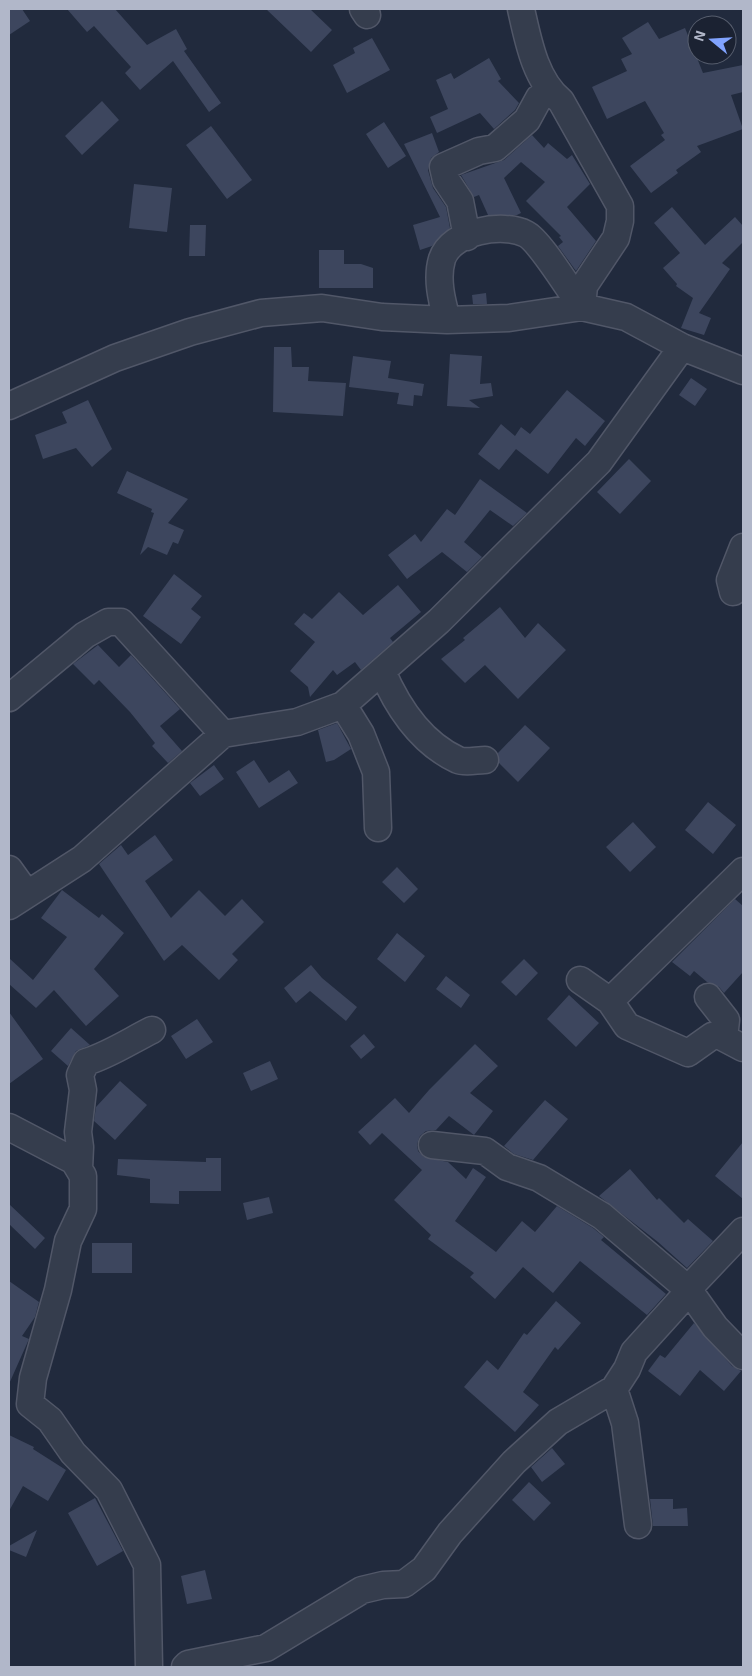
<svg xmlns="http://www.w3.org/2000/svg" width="752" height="1676" viewBox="0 0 752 1676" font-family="'Exo 2',sans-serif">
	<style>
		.building { fill: #3d465e }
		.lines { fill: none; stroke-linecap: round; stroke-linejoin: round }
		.minor-casing { stroke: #515768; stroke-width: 29 }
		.minor { stroke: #353d4d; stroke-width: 26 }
	</style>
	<rect width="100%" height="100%" fill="#212a3d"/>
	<path class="building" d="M9,9H22L30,21L9,35Z
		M67,9H115L147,45L176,29L187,49L184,51L221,103L209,112L173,61L140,90L125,73L131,67L94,26L87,32Z
		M266,9H310L332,30L311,52Z
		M648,22L659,39L685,28L703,73L743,65V92L731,95L743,129L697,146L701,152L676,170L678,173L651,193L630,166L665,140L661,135L664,133L645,101L607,119L592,87L627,71L621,59L632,54L622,38Z
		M372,38L390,70L347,93L333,65L355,53L353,48Z
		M489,58L501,79L498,81L519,103L515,110L494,129L480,113L437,133L430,117L448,109L436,80L451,73L454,79Z
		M102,101L119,120L82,155L65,136Z
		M384,122L406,156L388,168L366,134Z
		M211,126L252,180L227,199L186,145Z
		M432,133L439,152L431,158L428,170L433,188L446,207L450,228L432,246L420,250L413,225L440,217L404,144Z
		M532,135L544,148L548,143L567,159L572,155L590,184L567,207L596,241L576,271L558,246L563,242L559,237L561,236L526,201L545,182L521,162L504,178L521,213L517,215H488L479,195L474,197L461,175L504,160Z
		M134,184L172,188L167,232L129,228Z
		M672,207L705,245L735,217L743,226V242L722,263L730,269L699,313L711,318L704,335L681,328L693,298L676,286L677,284L663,268L680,253L654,223Z
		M190,225H206L205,256H189Z
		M319,250H344V264H361L373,268V288H319Z
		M486,293L487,304H473L472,295Z
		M274,347H291L292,367H309L308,381L346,383L343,416L273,412Z
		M450,354L482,356L480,384L491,383L493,396L469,400L480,408L447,406Z
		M353,356L391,361L388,378L424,384L422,396L414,395L413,406L397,404L399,393L349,387Z
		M691,378L707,389L695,406L679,395Z
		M567,390L605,421L585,446L576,438L548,474L516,449L499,470L478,454L501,424L515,436L521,427L530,434Z
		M88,400L112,449L92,467L76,448L43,459L35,435L67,423L62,412Z
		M629,459L651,481L620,514L597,492Z
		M127,471L188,499L168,523L184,530L178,544L173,542L167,555L148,547L140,555L154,513L151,512L152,509L117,493Z
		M480,479L527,513L513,526L490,510L464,542L482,557L467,572L442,552L407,579L388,555L415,534L421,542L447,509L455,515Z
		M174,574L202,596L191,609L201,617L181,644L143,616Z
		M398,585L421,612L390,638L393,642L361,670L355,662L337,675L333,670L310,697L308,687L290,671L315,642L294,624L304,613L312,619L339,592L363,615Z
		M500,607L525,638L538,623L566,650L518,699L485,665L465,683L441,659L465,640L463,638Z
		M98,645L119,667L131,655L180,709L160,726L182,751L168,763L152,746L155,743L130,712L99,680L94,685L73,664Z
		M337,723L351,749L334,760L326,762L318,730Z
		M525,725L550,748L518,782L499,763L498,753Z
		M254,760L269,783L289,770L298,783L259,808L236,772Z
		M214,765L224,779L200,796L190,783Z
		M708,802L736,825L713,854L685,830Z
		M633,822L656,847L630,872L606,847Z
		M155,835L173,860L145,881L171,918L199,890L225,916L242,899L264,922L232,954L238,960L219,980L182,945L164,961L99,864L121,845L128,855Z
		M397,867L418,889L404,903L382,882Z
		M62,890L99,918L102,914L124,933L94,969L119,996L86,1026L54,990L36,1008L9,984V958L33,980L67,937L41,918Z
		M735,899L743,906V972L724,993L719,987L707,982L694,971L690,976L672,962Z
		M397,933L425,956L405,982L377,959Z
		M524,959L538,973L516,996L501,982Z
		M311,965L322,978L357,1007L346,1021L310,991L296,1003L284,988Z
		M446,976L470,995L461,1008L436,989Z
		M569,995L599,1023L576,1047L547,1019Z
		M9,1012L43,1059L9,1084Z
		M197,1019L213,1042L186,1059L171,1036Z
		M71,1028L90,1045L76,1051L68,1066L51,1051Z
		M364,1034L375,1047L361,1059L350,1046Z
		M475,1044L498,1066L470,1093L493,1111L474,1135L449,1116L436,1130L426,1131L420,1136L417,1144L418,1151L424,1157L448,1162L466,1179L473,1168L486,1177L455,1221L496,1252L522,1221L535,1232L557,1206L593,1228L604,1237L601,1240L666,1294L647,1315L580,1261L553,1293L523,1267L495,1299L470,1277L474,1273L428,1239L431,1235L394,1200L422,1170L382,1133L370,1145L358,1132L395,1098L409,1113L429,1090Z
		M270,1061L278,1079L251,1091L243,1073Z
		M120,1081L147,1105L115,1140L94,1121L96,1107Z
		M545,1100L568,1119L533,1160L514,1154L504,1146Z
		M743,1142V1199L715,1176Z
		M206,1158H221V1191H179V1204L150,1203V1179L117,1175L118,1159L206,1162Z
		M630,1169L657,1200L659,1198L684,1223L688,1219L713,1241L687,1268L658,1242L599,1196Z
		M269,1197L273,1213L247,1220L243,1203Z
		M9,1204L45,1238L35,1249L9,1224Z
		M92,1243H132V1273H92Z
		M9,1281L39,1302L35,1317L22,1336L29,1339L9,1384Z
		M556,1301L581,1323L558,1350L555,1347L523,1392L539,1405L515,1432L464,1387L487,1360L498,1370L524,1333L527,1335Z
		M694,1323L732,1366L741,1371L724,1391L700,1370L680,1396L648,1371L660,1355L665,1358Z
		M9,1435L34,1447L33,1449L66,1470L48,1501L23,1486L9,1511Z
		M552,1448L565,1464L542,1482L531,1467Z
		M529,1482L551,1503L534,1521L512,1500Z
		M95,1498L123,1551L97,1566L68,1513Z
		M650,1499H673V1509L687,1508L688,1526H653Z
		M37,1530L26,1557L9,1550V1546Z
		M205,1570L212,1599L187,1604L181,1576Z"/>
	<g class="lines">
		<g class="minor-casing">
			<path id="minor" d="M363,9L367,15
				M521,9C528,40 535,80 561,101L620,206V221L616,238L584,286L582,307
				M467,237L460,201L446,180L443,167L479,151L495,148L527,120L539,98L550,92
				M447,320C442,301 436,279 442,259C451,231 503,222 526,234C540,241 570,291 582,307
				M9,406L115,358L190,332L261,313L322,308L382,317L447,320L509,318L582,307L626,317L682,347L743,371
				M733,592L730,580L743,547
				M382,671C397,706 421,743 458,760C465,763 477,760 485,760
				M9,698L85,635L108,622H121L223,734
				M343,705L361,734L376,772L378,828
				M9,869L27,894
				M9,906L82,859L223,734L297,722L343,705L439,621L599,462L682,347
				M580,980L610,1001L627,1026L688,1053L712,1036L724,1035
				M708,997L726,1020L724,1038L743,1048
				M610,1001L743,871
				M9,1127L74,1161L83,1176V1209L68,1241L58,1290L33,1378L30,1404L50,1420L73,1453L109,1490L147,1565L149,1667
				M432,1145L485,1151L507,1167L539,1178L602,1216L688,1289L682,1299L634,1352L627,1369L614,1389L625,1423L638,1525
				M79,1169L80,1147L78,1132L83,1090L80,1075L86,1062C109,1055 130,1041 152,1030
				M743,1231L688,1289L715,1327L743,1356
				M185,1667L188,1664L266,1648L362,1590L383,1585L404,1584L424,1569L450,1533L514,1462L558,1422L614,1389"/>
		</g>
		<use href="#minor" class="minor"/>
	</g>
	<rect width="752" height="1676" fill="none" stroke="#b1b7c9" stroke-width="20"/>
	<g transform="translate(712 40) rotate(288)"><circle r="24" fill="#1b2232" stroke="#575e6e"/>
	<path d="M0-4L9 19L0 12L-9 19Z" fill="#81a3fe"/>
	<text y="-8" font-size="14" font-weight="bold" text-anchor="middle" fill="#b1b7c9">N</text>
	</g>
</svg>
